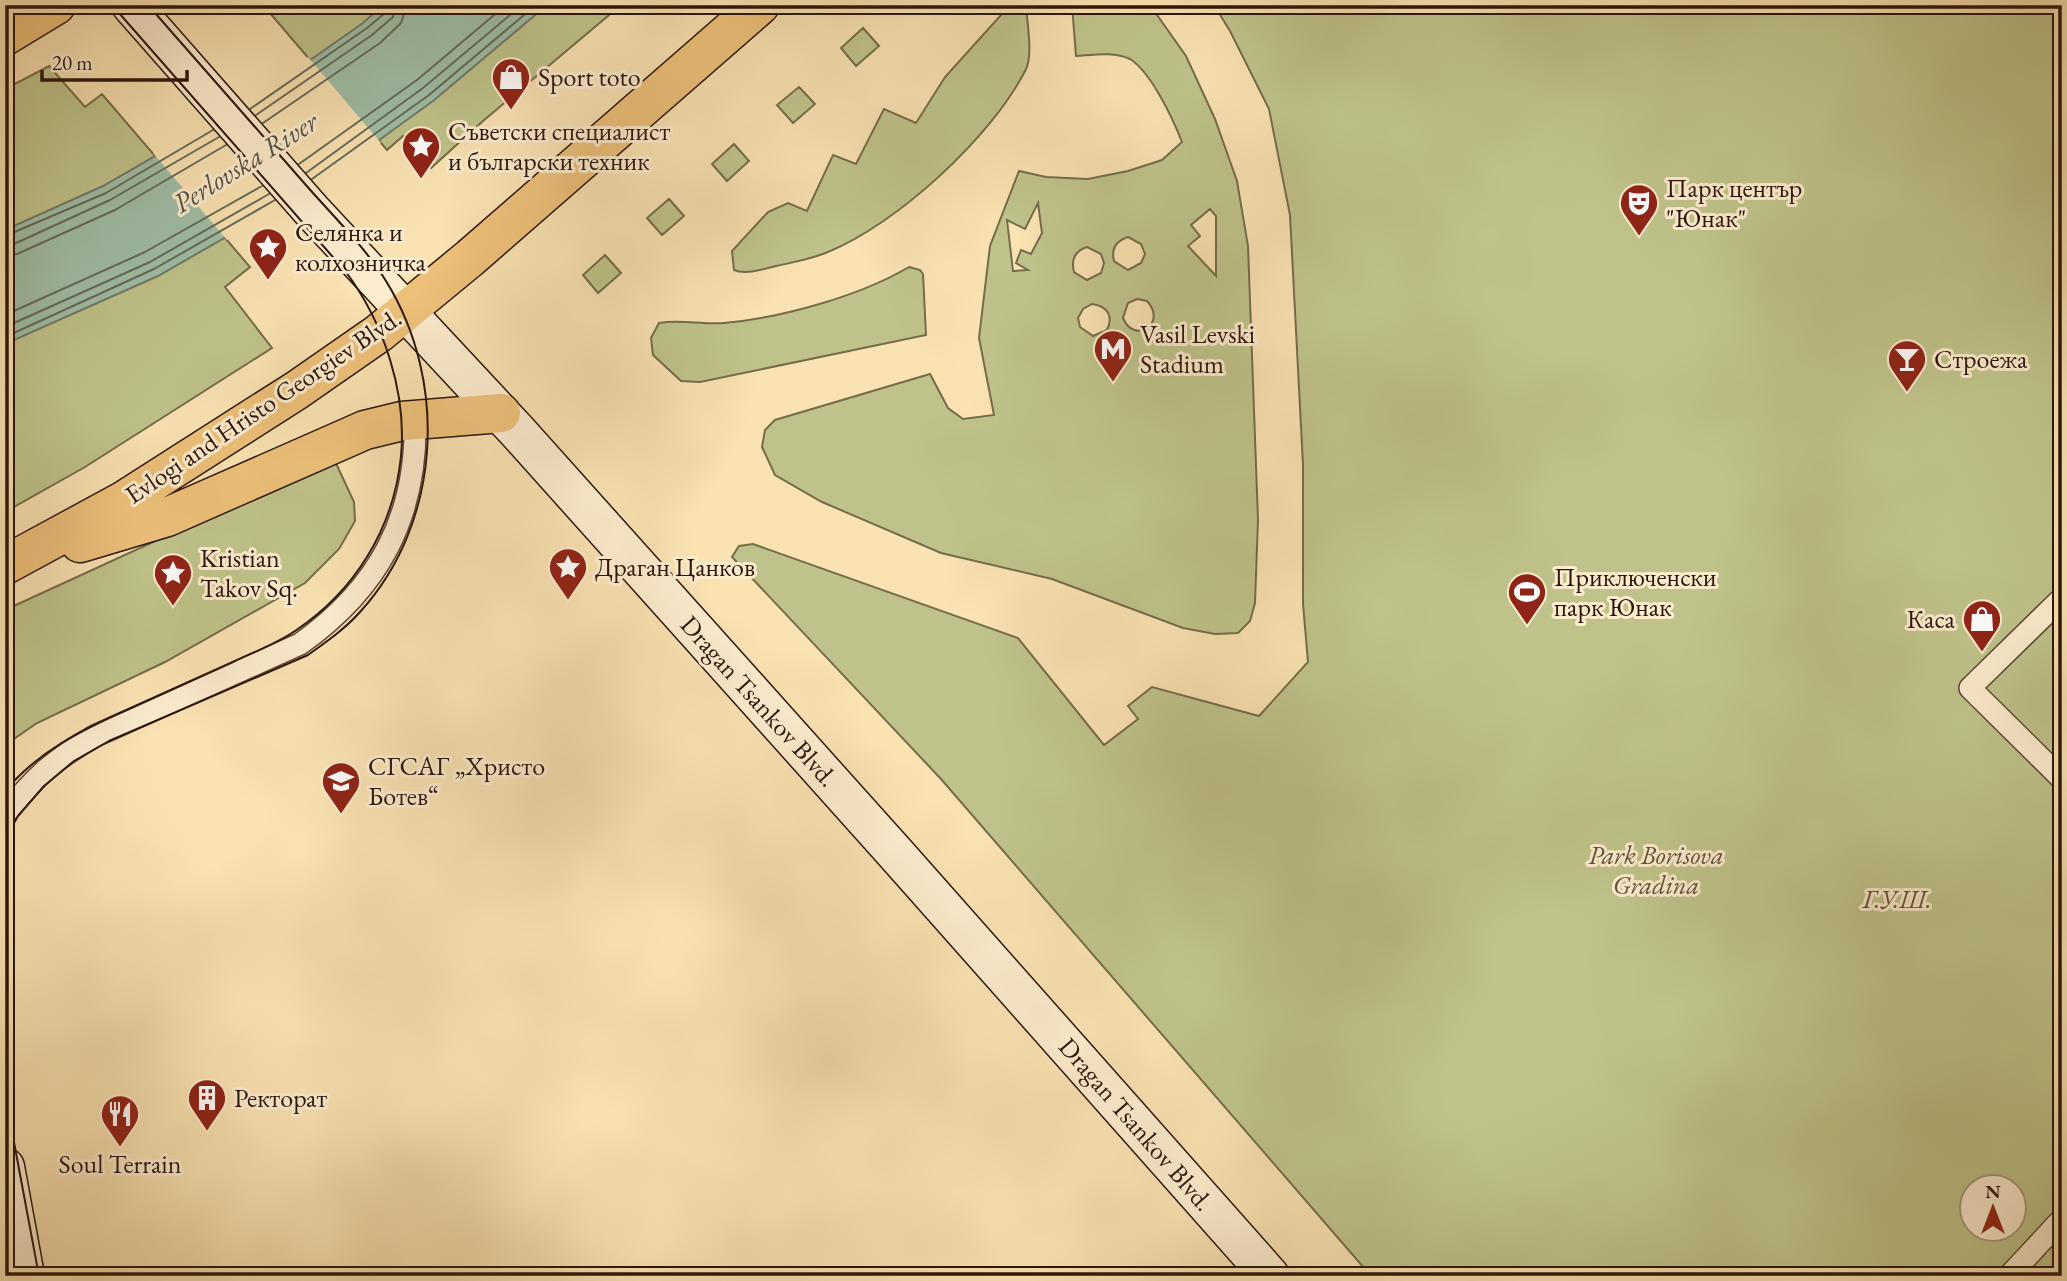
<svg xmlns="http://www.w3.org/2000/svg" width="2067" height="1281" viewBox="0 0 2067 1281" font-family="'EB Garamond',serif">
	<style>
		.green { fill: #bfc38b; stroke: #756c4a; stroke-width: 2; fill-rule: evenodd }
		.water { fill: #9fbfa8; stroke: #717b69; stroke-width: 2 }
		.pier { fill: #fae2b3 }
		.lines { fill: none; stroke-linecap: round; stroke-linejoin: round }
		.shore { stroke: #656a59; stroke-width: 2 }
		.lane-casing { stroke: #5f4834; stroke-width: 24 }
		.secondary-casing { stroke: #2b150a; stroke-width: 41 }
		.primary-casing { stroke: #2b150a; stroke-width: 41 }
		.lane { stroke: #fcecce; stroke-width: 21 }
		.secondary { stroke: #fcecce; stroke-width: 38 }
		.primary { stroke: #edc17a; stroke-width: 38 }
		.tram { stroke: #2b150a; stroke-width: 2 }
		.labels { text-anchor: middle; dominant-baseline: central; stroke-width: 6; stroke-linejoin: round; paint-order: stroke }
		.poi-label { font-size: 26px; fill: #2b150a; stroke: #fcecce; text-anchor: start }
		.street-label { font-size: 26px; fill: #2b150a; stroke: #fcecce }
		.park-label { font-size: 26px; font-style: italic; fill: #5f5237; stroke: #fcecce }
		.water-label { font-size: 28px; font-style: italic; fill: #545041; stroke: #fcecce }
	</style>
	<rect width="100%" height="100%" fill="#fae2b3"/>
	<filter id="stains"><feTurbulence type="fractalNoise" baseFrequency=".00286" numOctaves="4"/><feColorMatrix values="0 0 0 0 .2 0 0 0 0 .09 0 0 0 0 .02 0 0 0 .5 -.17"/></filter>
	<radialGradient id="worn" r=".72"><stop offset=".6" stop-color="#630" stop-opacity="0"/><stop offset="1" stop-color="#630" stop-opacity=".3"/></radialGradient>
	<path class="green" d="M263,5H621L483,121L431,168L403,136L387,150Z
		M1010,5H1026C1027,21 1033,55 1026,69C993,136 897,224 828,252C812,259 794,262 776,266C764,269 746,275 734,270L732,251L768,212L788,203L807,211L833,155L856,164L884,109L916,123L945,77Z
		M1072,5H1150L1186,56L1215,119L1237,181L1248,246L1258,520L1255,603L1250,621L1238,633L1215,634L1183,628L1052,579L941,553L822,502L775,475L762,447L765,430L775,420L930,374L948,408L963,419L994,415L979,338L990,246L1019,171L1046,177L1088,179L1128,171L1162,160L1182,142C1173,119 1151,72 1130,59C1114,51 1092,55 1076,56ZM1038,203L1042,233L1031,254L1021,250L1016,263L1028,270L1013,271L1007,220L1025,229ZM1210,209L1216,216V276L1188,246L1200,236L1191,225ZM1128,237L1141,244L1145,254L1141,263L1128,270L1114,261C1111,249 1116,241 1128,237ZM1087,247L1101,254L1104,263L1101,273L1087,280L1074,272C1071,260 1075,251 1087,247ZM1137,299L1147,301C1168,324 1134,345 1123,318L1128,303ZM1092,304C1107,306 1114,316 1107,330L1093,336L1080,327L1078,318L1083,309Z
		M1214,5H2062V1276H1371L941,779L732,557L739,546L753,544L1018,638L1104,745L1138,719L1128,706L1152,687L1259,716L1308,662L1303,604V465L1290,215L1269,109L1230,31ZM1972,1186H2014V1228H1972Z
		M863,28L879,46L856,66L841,48Z
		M49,66L85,107L102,94L250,267L225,287L272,348L85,467L5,512V89Z
		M799,87L815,104L793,123L777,105Z
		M734,144L749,161L727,181L712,164Z
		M669,199L684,216L662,235L647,218Z
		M605,255L621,273L598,293L583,275Z
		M909,267L920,270L923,274L926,335L700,382L681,381L653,355L651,338L659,323C681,319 702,325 724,323C781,318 860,296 909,267Z
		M334,459L354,502L355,521L339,549L305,583L165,662L37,723L5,745V610Z"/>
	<path class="water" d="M383,5H547L433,101L317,185L158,276L5,344V230L103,186L259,96L363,23Z"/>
	<path class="pier" d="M308,57L381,143L318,188L227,240L153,153L257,93Z"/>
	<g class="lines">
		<path class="shore" d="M250,109L367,28L385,13L387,5
			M256,115L372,35L393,17L396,5
			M263,123L380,43L401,23L407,5
			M299,164L417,80L506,5
			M306,173L423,88L522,5
			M312,179L429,95L536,5
			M5,236L106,193L213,130
			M5,245L14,244L110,200L219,137
			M5,256L17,254L115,210L226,145
			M5,315L145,252L262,186
			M5,327L150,262L269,194
			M5,337L154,269L275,200"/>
		<g class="lane-casing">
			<path id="lane" d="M2062,598L1970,688L2062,779
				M5,814C36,776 53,760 95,736L300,644C379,588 417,517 415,420
				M2009,1276L2062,1219"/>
		</g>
		<g class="secondary-casing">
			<path id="secondary" d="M131,5L313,212L518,432L897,855L1270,1276
				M5,1167L25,1276"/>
		</g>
		<g class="primary-casing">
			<path id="primary" d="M5,36L56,5
				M80,543L167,517L365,430L402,421L501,413
				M5,565L123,501L297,390L379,333L470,258L760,5"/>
		</g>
		<use href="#lane" class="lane"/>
		<use href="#secondary" class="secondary"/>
		<use href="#primary" class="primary"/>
		<path class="tram" d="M5,791C38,752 81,730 127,710C162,694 198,678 233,662C254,652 276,644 295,631C355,591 394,528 401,456C407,393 384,323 346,272L112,5
			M5,839L18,816L44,786L74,761L109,741L308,655C326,642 345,629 360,612C441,523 449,383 386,281C365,247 332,215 305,184C253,125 201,65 148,5
			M5,1094L39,1276
			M5,1247L10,1276"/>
	</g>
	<defs>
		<g id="shop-pin" transform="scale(2.0125)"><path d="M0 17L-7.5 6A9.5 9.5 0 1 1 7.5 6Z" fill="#8f2418" stroke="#fcecce"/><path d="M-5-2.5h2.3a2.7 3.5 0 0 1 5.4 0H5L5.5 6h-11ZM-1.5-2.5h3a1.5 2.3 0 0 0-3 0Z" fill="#fff"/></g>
		<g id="sight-pin" transform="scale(2.0125)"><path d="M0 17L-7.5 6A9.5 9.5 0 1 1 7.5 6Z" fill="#8f2418" stroke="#fcecce"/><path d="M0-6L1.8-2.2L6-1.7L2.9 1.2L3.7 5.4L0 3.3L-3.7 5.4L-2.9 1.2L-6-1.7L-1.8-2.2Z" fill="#fff"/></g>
		<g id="theatre-pin" transform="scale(2.0125)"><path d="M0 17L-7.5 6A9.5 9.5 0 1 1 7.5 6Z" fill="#8f2418" stroke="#fcecce"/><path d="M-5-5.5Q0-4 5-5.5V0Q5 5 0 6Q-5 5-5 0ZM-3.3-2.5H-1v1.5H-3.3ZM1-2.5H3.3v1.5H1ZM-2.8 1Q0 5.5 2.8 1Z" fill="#fff"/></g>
		<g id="metro-pin" transform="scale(2.0125)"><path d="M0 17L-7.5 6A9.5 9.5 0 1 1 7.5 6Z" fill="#8f2418" stroke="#fcecce"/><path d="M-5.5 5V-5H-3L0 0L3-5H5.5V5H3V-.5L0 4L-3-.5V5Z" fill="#fff"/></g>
		<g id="bar-pin" transform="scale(2.0125)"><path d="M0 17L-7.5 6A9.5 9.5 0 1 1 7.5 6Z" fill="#8f2418" stroke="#fcecce"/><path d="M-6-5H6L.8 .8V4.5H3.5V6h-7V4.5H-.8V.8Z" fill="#fff"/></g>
		<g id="stadium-pin" transform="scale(2.0125)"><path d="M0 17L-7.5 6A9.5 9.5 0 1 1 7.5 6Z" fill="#8f2418" stroke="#fcecce"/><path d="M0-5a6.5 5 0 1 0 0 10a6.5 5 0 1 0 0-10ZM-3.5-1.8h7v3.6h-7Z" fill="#fff"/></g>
		<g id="school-pin" transform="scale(2.0125)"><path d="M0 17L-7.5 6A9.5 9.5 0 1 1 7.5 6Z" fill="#8f2418" stroke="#fcecce"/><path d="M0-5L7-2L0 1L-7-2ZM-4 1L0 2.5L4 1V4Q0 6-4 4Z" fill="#fff"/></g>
		<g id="building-pin" transform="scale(2.0125)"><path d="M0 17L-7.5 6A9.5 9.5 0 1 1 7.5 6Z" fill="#8f2418" stroke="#fcecce"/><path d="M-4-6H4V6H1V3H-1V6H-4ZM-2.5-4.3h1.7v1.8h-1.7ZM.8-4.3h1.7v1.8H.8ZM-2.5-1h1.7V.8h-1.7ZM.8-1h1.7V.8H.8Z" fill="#fff"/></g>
		<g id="restaurant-pin" transform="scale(2.0125)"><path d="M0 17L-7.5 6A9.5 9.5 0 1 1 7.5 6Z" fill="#8f2418" stroke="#fcecce"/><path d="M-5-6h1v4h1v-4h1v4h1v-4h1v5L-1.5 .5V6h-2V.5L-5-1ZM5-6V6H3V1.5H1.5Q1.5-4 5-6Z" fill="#fff"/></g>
	</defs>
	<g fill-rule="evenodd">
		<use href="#shop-pin" x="511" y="77"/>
		<use href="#sight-pin" x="421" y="146"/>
		<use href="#theatre-pin" x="1639" y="203"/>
		<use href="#sight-pin" x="268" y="247"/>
		<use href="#metro-pin" x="1113" y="349"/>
		<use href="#bar-pin" x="1907" y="359"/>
		<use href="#sight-pin" x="568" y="567"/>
		<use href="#sight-pin" x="173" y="573"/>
		<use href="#stadium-pin" x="1527" y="592"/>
		<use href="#shop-pin" x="1982" y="619"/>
		<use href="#school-pin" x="341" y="781"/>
		<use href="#building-pin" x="207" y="1098"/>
		<use href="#restaurant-pin" x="120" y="1114"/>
	</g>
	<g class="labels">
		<g class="poi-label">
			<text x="538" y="77">Sport toto</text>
			<text x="448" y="131">Съветски специалист<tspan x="448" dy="30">и български техник</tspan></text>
			<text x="1666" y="188">Парк център<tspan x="1666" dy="30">"Юнак"</tspan></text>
			<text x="295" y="232">Селянка и<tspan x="295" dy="30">колхозничка</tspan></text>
			<text x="1140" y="334">Vasil Levski<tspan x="1140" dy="30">Stadium</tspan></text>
			<text x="1934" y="359">Строежа</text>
			<text x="200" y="558">Kristian<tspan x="200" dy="30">Takov Sq.</tspan></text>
			<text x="595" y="567">Драган Цанков</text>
			<text x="1554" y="577">Приключенски<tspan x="1554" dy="30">парк Юнак</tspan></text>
			<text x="1955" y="619" text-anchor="end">Каса</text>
			<text x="368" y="766">СГСАГ „Христо<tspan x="368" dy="30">Ботев“</tspan></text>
			<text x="234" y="1098">Ректорат</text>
			<text x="120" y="1164" text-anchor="middle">Soul Terrain</text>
		</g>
		<g class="street-label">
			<text transform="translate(263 406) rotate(-34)">Evlogi and Hristo Georgiev Blvd.</text>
			<text transform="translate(759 701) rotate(48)">Dragan Tsankov Blvd.</text>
			<text transform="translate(1136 1124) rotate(49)">Dragan Tsankov Blvd.</text>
		</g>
		<g class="park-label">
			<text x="1656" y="855">Park Borisova<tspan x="1656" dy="30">Gradina</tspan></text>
			<text x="1897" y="899">Г.У.Ш.</text>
		</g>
		<g class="water-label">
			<text transform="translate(245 162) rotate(-32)">Perlovska River</text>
		</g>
	</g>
	<rect width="2067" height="1281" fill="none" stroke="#fae2b3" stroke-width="28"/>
	<rect x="7" y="7" width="2053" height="1267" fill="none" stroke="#2b150a" stroke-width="3.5"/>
	<rect x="14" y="14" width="2039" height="1253" fill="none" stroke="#2b150a" stroke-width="2"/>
	<g transform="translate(1993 1208)"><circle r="33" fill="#fcecce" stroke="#a89680" stroke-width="2"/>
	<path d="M0-5L12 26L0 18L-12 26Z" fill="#8f2418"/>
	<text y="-10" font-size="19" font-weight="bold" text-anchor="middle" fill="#2b150a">N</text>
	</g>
	<path d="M42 70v10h145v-10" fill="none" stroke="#2b150a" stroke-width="3.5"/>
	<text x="52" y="70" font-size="21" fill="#2b150a" stroke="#fcecce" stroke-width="5" paint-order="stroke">20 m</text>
	<rect width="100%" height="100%" filter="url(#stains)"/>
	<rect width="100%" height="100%" fill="url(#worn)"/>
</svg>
